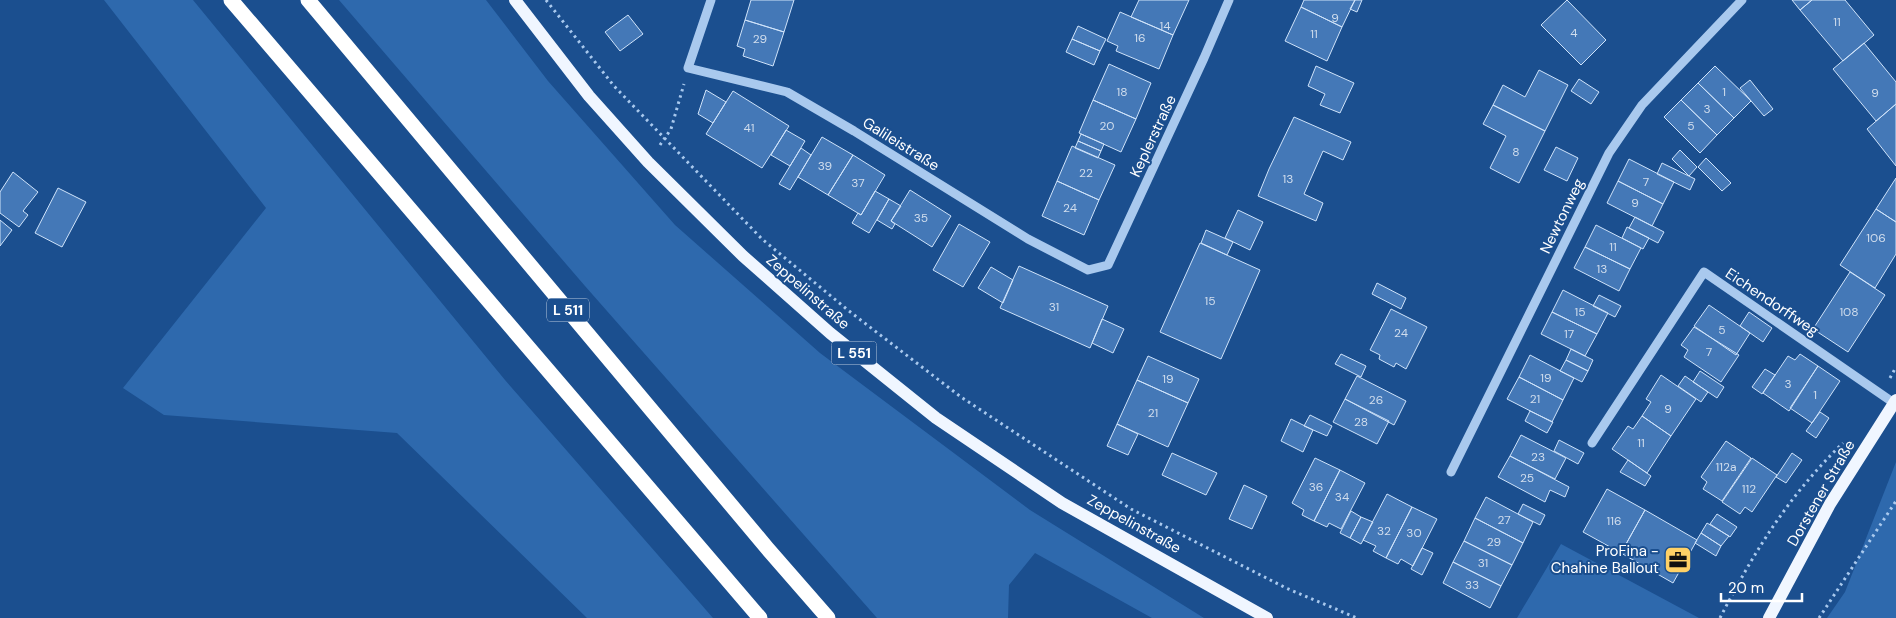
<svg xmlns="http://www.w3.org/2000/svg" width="1896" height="618" viewBox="0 0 1896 618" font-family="'DM Sans',sans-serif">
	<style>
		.green { fill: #2e69ad }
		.building { fill: #4478b7; stroke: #cfe3fa }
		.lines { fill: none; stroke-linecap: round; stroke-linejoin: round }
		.path { stroke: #a9c9ee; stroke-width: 3; stroke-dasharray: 2.5 4; stroke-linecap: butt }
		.minor { stroke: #a9c9ee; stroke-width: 9 }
		.major { stroke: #f0f6ff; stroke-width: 12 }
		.highway { stroke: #fff; stroke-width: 15 }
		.labels { text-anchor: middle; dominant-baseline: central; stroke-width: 4; stroke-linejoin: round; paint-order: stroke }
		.number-label { font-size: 12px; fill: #d0dded }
		.shield { fill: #1b4f8f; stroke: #bbcadd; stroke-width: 1 }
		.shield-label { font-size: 14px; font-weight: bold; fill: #fff }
		.street-label { font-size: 15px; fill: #fff; stroke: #1b4f8f }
		.poi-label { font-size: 15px; fill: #fff; stroke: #1b4f8f; text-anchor: end }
	</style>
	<rect width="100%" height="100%" fill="#1b4f8f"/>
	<path class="green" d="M104,0H193L505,380L713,618H587L397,433L164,415L123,388L266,208Z
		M339,0H486L548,81L675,225L820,353L1030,510L1204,618H1152L1035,553L1009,585L1008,618H877L585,286Z
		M1896,462V618H1827L1845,592Z
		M1561,544L1699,618H1517Z"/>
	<path class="building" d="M751,0H794L784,32L745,20Z
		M1139,0H1189L1173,35L1131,17Z
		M1304,0H1355L1342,27L1301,7Z
		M1355,0H1362L1357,12L1350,9Z
		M1567,0L1606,40L1581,65L1541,25Z
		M1792,0H1812L1800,10Z
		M1812,0H1845L1874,35L1843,61L1800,10Z
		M1301,7L1342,27L1327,61L1285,41Z
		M1120,12L1173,35L1159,69L1116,51L1118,46L1107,41Z
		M628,15L643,34L620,51L605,32Z
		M745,20L784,32L773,66L743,56L745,49L737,46Z
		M1078,26L1106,39L1100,51L1072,39Z
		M1072,39L1100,51L1094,65L1066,52Z
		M1864,43L1896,82V104L1876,121L1833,69Z
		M1109,64L1151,83L1136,119L1093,100Z
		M1316,66L1354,83L1340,113L1320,105L1325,94L1308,86Z
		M1715,66L1751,101L1734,118L1698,83Z
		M1539,70L1568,85L1545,131L1493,105L1503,85L1525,97Z
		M1579,79L1599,92L1591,104L1571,91Z
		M1750,80L1773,109L1764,116L1740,88Z
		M1698,83L1734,118L1717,135L1681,100Z
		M706,90L726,102L713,123L698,114Z
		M733,91L789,126L762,168L706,134Z
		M1093,100L1136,119L1121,152L1079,133Z
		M1681,100L1717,135L1700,153L1664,117Z
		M1896,104V166L1867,129Z
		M1493,105L1545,131L1519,183L1490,168L1506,136L1483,124Z
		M1294,117L1351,142L1343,160L1323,151L1304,194L1323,203L1316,221L1258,196L1269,169Z
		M786,130L805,141L790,166L771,155Z
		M1081,134L1104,144L1101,151L1078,141Z
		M822,137L853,155L828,195L798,177Z
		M1078,141L1101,151L1098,158L1075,148Z
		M1072,146L1115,165L1099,200L1057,181Z
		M1556,147L1578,158L1567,181L1544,170Z
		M801,148L811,155L790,190L779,184Z
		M1680,150L1697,167L1689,176L1672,159Z
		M853,155L885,175L861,215L828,195Z
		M1706,158L1731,183L1722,191L1698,167Z
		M1629,159L1674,182L1663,204L1618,181Z
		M1662,163L1695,179L1690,190L1657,174Z
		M13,172L38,192L23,211L28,215L19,227L0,213V192Z
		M1896,178V222L1876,209Z
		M1057,181L1099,200L1084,235L1042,216Z
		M1618,181L1663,204L1652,226L1607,203Z
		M58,188L86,202L62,247L35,233Z
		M910,190L951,216L932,247L891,221Z
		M875,191L889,199L869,233L852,223L858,213L861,215Z
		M889,199L901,206L891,221L895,224L892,229L877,220Z
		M1876,209L1896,222V254L1875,288L1840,265Z
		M1238,210L1263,222L1250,250L1225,238Z
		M1635,217L1664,232L1658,243L1629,228Z
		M0,220L12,230L0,246Z
		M959,224L990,242L963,287L933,270Z
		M1596,225L1641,248L1630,269L1585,247Z
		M1627,227L1649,238L1643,249L1622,238Z
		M1206,230L1233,242L1227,255L1201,243Z
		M1200,243L1260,270L1221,359L1160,332Z
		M1585,247L1630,269L1619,291L1574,268Z
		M1019,266L1108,306L1090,348L1000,308Z
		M991,267L1013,280L1003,303L978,288Z
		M1850,272L1885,295L1848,352L1813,329Z
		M1377,283L1406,298L1401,309L1372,294Z
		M1563,290L1608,313L1597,334L1552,312Z
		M1599,295L1621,306L1615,317L1593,306Z
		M1709,305L1750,333L1736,355L1694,326Z
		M1391,309L1427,327L1406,369L1396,363L1394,367L1379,359L1380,355L1370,350Z
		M1552,312L1597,334L1585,356L1541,334Z
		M1749,312L1772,328L1763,342L1740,326Z
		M1102,319L1124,329L1113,353L1092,343Z
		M1694,327L1739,355L1721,382L1684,357L1688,350L1681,345Z
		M1571,349L1593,360L1588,371L1566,360Z
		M1341,354L1366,366L1361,377L1335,364Z
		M1800,354L1818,366L1789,411L1763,393L1788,356L1795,360Z
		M1530,355L1574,378L1563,400L1519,377Z
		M1148,356L1199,379L1188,403L1137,380Z
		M1566,360L1588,371L1582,382L1560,371Z
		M1818,366L1840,381L1812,423L1790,408Z
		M1765,369L1775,375L1762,394L1752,387Z
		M1700,371L1724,387L1717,398L1693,382Z
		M1661,375L1696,399L1671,436L1642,416L1651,402L1646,399Z
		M1357,376L1406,401L1394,425L1345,399Z
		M1685,376L1708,392L1701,402L1678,386Z
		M1519,377L1563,400L1552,422L1507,399Z
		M1137,380L1188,403L1168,447L1117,424Z
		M1345,399L1389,421L1377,444L1333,422Z
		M1530,411L1553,422L1547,433L1525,421Z
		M1820,412L1829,418L1816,438L1806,431Z
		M1310,415L1332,426L1327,436L1304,426Z
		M1642,416L1671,436L1647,473L1612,449L1628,426L1633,429Z
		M1291,419L1313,430L1303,452L1281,441Z
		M1117,424L1138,434L1128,455L1107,446Z
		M1521,435L1566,458L1555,479L1510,456Z
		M1559,440L1584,453L1578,464L1554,451Z
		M1726,441L1751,458L1722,501L1703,489L1707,482L1701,477Z
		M1172,453L1217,473L1206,495L1162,475Z
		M1792,453L1802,460L1786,483L1776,477Z
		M1510,456L1569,487L1565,497L1550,490L1545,502L1498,477Z
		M1315,458L1340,470L1314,521L1302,515L1304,510L1292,503Z
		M1752,458L1777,475L1752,512L1745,507L1740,514L1722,502Z
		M1628,460L1651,476L1645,486L1620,472Z
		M1340,470L1365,483L1341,529L1329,523L1327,527L1314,521Z
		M1244,485L1267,496L1252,529L1229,519Z
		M1607,489L1645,510L1621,553L1583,532Z
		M1387,494L1412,507L1386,558L1373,551L1376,546L1363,540Z
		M1486,497L1533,522L1523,543L1475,518Z
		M1523,504L1545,515L1540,525L1518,514Z
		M1412,507L1437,519L1413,566L1401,559L1398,564L1386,558Z
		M1645,510L1697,540L1673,583L1621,553Z
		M1351,511L1361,517L1350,538L1340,533Z
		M1717,514L1737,527L1730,537L1710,524Z
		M1361,517L1373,522L1361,544L1350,538Z
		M1475,518L1523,543L1512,565L1464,541Z
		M1707,523L1729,536L1721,546L1701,533Z
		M1701,533L1721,546L1716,556L1695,543Z
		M1464,541L1512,565L1501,586L1453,562Z
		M1422,548L1433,553L1422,575L1411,569Z
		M1453,562L1501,586L1490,608L1443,583Z"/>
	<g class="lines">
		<path class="path" d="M546,0L614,86L762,239L849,311L961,397L1131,509L1286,588L1357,618
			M660,145L671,129L684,84
			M1890,378L1896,367
			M1720,618C1754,552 1788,496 1843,443
			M1819,618L1896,501"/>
		<path class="minor" d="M711,0L688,68L787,92L854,131L1028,239L1088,270L1108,265L1204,58L1229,0
			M1592,443L1704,272L1894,403
			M1451,472L1609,153L1642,105L1742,0"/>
		<path class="major" d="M515,0L589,96L648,162L743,256L830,333L936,418L1062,503L1267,618
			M1769,618L1830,504L1896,400"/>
		<path class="highway" d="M231,0L760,618
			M308,0L767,548L828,618"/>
	</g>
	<defs>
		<g id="office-square" transform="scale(1.4375)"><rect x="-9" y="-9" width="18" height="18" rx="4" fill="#ffd166" stroke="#1b4f8f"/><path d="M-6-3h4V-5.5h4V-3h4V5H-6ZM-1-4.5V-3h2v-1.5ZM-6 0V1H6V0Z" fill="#111"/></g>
	</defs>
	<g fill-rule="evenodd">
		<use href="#office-square" x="1678" y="560"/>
	</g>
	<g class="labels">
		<g class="number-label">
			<text x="1335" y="18">9</text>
			<text x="1837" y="22">11</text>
			<text x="1165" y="26">14</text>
			<text x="1574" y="33">4</text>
			<text x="1314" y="34">11</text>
			<text x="1140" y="38">16</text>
			<text x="760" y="39">29</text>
			<text x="1122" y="92">18</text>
			<text x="1724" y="92">1</text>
			<text x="1875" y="93">9</text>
			<text x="1707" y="109">3</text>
			<text x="1107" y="126">20</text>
			<text x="1691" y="126">5</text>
			<text x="749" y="128">41</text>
			<text x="1516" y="152">8</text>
			<text x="825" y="166">39</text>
			<text x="1086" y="173">22</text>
			<text x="1288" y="179">13</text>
			<text x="1646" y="182">7</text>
			<text x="858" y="183">37</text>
			<text x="1635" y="203">9</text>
			<text x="1070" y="208">24</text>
			<text x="921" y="218">35</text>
			<text x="1876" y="238">106</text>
			<text x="1613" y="247">11</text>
			<text x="1602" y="269">13</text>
			<text x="1210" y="301">15</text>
			<text x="1054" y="307">31</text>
			<text x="1580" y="312">15</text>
			<text x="1849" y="312">108</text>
			<text x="1722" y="330">5</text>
			<text x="1401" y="333">24</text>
			<text x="1569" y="334">17</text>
			<text x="1709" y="352">7</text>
			<text x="1546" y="378">19</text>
			<text x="1168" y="379">19</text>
			<text x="1788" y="384">3</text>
			<text x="1815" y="395">1</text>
			<text x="1535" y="399">21</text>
			<text x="1376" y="400">26</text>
			<text x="1668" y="409">9</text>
			<text x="1153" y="413">21</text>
			<text x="1361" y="422">28</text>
			<text x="1641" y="443">11</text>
			<text x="1538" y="457">23</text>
			<text x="1726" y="467">112a</text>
			<text x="1527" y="478">25</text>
			<text x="1316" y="487">36</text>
			<text x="1749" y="489">112</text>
			<text x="1342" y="497">34</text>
			<text x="1504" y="520">27</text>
			<text x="1614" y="521">116</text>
			<text x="1384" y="531">32</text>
			<text x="1414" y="533">30</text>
			<text x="1494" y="542">29</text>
			<text x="1483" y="563">31</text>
			<text x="1472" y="585">33</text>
		</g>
		<g class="shield">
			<rect x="547" y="298.5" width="42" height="23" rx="4"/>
			<rect x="831.5" y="341.5" width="45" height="23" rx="4"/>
		</g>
		<g class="shield-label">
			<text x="568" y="310">L 511</text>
			<text x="854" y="353">L 551</text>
		</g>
		<g class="street-label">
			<text transform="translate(1153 136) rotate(-65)">Keplerstraße</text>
			<text transform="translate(901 144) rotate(32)">Galileistraße</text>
			<text transform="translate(1562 216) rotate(-64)">Newtonweg</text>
			<text transform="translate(808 292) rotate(41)">Zeppelinstraße</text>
			<text transform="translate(1772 302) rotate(34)">Eichendorffweg</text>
			<text transform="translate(1821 493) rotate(-60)">Dorstener Straße</text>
			<text transform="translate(1134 524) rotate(29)">Zeppelinstraße</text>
		</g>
		<g class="poi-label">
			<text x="1659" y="551">ProFina -<tspan x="1659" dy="17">Chahine Ballout</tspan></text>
		</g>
	</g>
	<path d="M1721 593v8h81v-8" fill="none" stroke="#ffffff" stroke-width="2.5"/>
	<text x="1728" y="593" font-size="15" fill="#ffffff" stroke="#1b4f8f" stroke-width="4" paint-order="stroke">20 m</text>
</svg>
